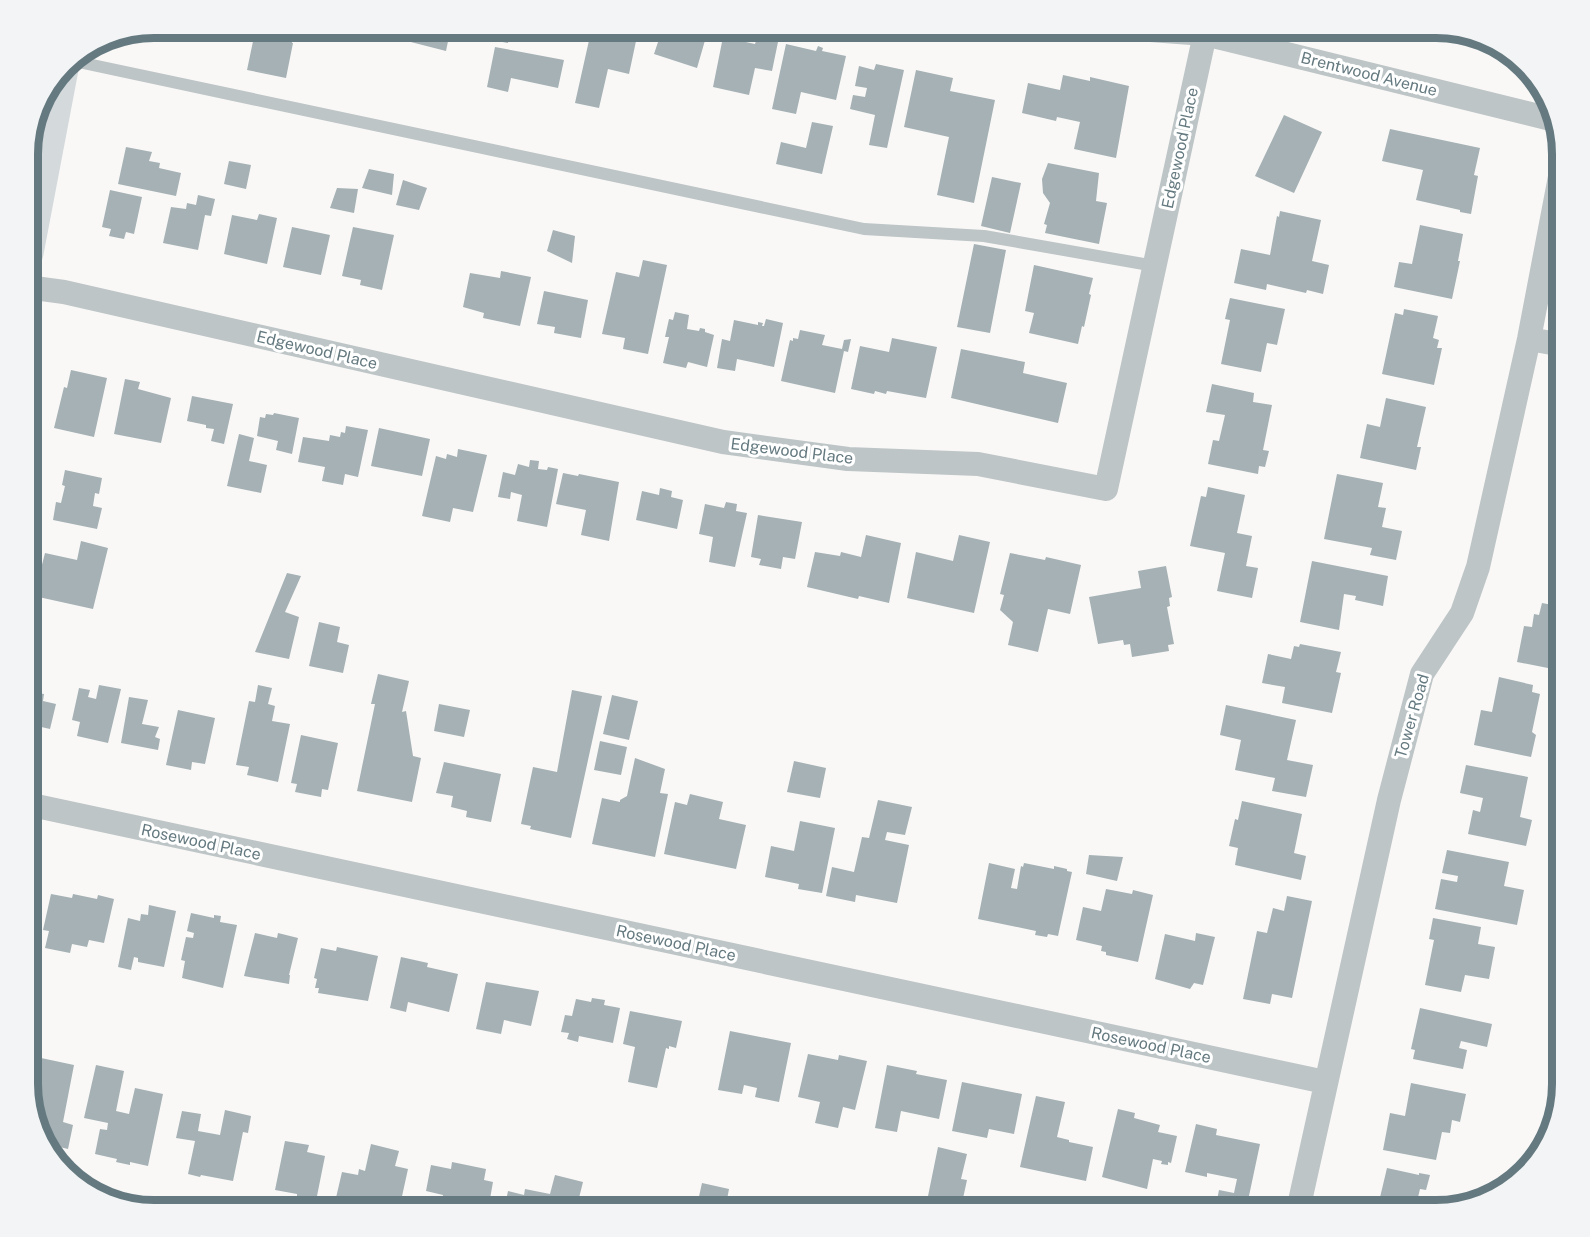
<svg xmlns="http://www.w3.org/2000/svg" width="1590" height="1237" viewBox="0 0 1590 1237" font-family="'Public Sans',sans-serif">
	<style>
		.building { fill: #a5b1b4 }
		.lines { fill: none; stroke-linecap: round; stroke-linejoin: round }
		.lane { stroke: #bec5c6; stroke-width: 12 }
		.street { stroke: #bec5c6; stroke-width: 24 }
		.secondary { stroke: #d4d9dc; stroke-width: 33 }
		.labels { text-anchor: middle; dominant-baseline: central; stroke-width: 6; stroke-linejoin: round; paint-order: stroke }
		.street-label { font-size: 16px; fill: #657a80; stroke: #fff }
		.rim { fill: none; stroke: #657a80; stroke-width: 8 }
	</style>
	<rect width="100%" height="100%" fill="#f9f8f7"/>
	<path class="building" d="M154,27H176L174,38L138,30Z
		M256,27H328L326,38L294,31L292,43H293L286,78L247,70Z
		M406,27H451L446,51L403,40Z
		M460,27H511L508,43L486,39L485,42L458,37Z
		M538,27H584L581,41L537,32Z
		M592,27H639L629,74L608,69L599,108L575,103Z
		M663,27H698L708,30L697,68L654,54Z
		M723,37L755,44L757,38L778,42L772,71L755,68L749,95L713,87Z
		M786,44L816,51L818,46L823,48L822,51L846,56L836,100L801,92L796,114L772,109Z
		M495,47L564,60L558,88L511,78L508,92L487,87Z
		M876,64L904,70L887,148L869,145L875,115L850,109L853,95L865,97L867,88L855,86L859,66L874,70Z
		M916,70L953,78L950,91L995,100L974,203L937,195L949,137L904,127Z
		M1063,75L1090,81V77L1129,86L1116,158L1074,149L1080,122L1057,117L1056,121L1022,113L1028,83L1060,90Z
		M1284,115L1322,132L1294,193L1255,176Z
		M812,122L833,126L822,174L776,164L781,142L806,148Z
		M1390,129L1480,148L1474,175L1478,176L1471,214L1460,212V210L1416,200L1423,170L1382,161Z
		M126,147L152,152L149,161L160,163L159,168L181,173L176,196L118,184Z
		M229,161L251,165L246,189L224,184Z
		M1048,163L1099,173L1096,201L1107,203L1099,244L1045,233L1047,225L1044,224L1050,203L1043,193L1042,179Z
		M369,169L394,174L392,195L362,188Z
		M992,177L1021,183L1010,233L981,226Z
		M403,180L427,188L419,210L396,205Z
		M337,188L358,189L354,213L330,208Z
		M110,190L142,197L134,234L126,232L124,239L109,236L111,229L102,227Z
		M198,195L215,199L211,216L205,215L198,250L163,243L171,207L186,209L187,203L196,205Z
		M1280,211L1321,220L1312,261L1329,265L1323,294L1307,290L1306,293L1267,284L1266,290L1234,283L1241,249L1270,255L1277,216L1279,217Z
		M259,214L277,218L267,264L224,254L232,215L257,220Z
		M1420,225L1463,234L1458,261H1460L1452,299L1394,287L1399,262L1412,264Z
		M292,227L330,235L321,275L283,267Z
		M353,227L394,235L382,290L360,285L361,280L342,276Z
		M553,230L575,236L572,263L547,251Z
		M974,244L1006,250L990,333L957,327Z
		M643,260L667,265L648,354L623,349L625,338L602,334L616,272L639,277Z
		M1034,265L1093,278L1089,294L1091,295L1084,327L1082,326L1078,344L1029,333L1034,313L1025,311Z
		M501,271L531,277L520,326L483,318L484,313L463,307L470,273L500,278Z
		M544,291L588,300L581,338L554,333L555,327L537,324Z
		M1230,298L1285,309L1277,345L1267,343L1261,372L1221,364L1230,320L1225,319Z
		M1404,309L1438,316L1433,338L1439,340L1437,348H1442L1434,385L1382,374L1395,313L1403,315Z
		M675,312L689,315L687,329L699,331L700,328L705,329V332L714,335L707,367L688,362L686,368L663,363L669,337H665L669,319L673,320Z
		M766,319L783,323L774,367L737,359L735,371L717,368L722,339L730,341L734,320L758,325V322L763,323L762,326H764Z
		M800,330L825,335L822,345L842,349L844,340L851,339L848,352L844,351L835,393L781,381L790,340L793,341V338L798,339Z
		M892,338L937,347L926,398L887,391L886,394L875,391L874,394L851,389L860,346L889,352Z
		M961,349L1025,362L1023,373L1067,383L1058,423L951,398Z
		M71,370L107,378L94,437L54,428L64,387L67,388Z
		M125,379L140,382L138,389L171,398L161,443L114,434Z
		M1212,384L1254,393L1253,402L1272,405L1263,450L1269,451L1265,467L1259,466L1258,474L1208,464L1213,440L1219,441L1225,415L1206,412Z
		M192,396L233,404L224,444L211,441L214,429L206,428V425L187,421Z
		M1386,398L1426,407L1417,447H1421L1416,470L1360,458L1367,424L1380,427Z
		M274,413L299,418L292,454L276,450L278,441L257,436L260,417L265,418L266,414L273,415Z
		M346,426L368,430L358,477L345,474L343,485L322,481L325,467L298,462L303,437L329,441L330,435L340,437L341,432L345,433Z
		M379,428L430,439L422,476L371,466Z
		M239,434L254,438L249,461L267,465L261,493L227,486Z
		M458,449L487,455L473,512L453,508L450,522L422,516L436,456L446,459L447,454L457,457Z
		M530,460L539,461L538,469L547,470L548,467L558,469L547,527L517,521L522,495L511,492L510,499L498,497L503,472L515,475L518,464L529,467Z
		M65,470L102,478L99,494L95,493L93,506L102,508L97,529L53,520L56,502L61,503L65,486L62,485Z
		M563,473L578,476L579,474L619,482L609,541L581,535L586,510L556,504Z
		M1337,474L1383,483L1378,507L1386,508L1382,527L1402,531L1396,560L1370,555L1372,548L1324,539Z
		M1208,487L1245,495L1237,533L1252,536L1246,566L1258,568L1252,598L1217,591L1225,553L1190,546L1201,496L1206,497Z
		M660,488L672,491L671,497L683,500L677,529L636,520L642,491L659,495Z
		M726,502L737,504L736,511L747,513L735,567L709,562L713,537L699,534L705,504L724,508Z
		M1562,509H1563V548L1554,546Z
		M758,515L802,522L795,559L783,557L781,569L759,565L761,559L751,557Z
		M866,535L901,543L889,603L859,596L858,599L807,587L815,552L840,556L841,552L861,557Z
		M959,535L990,542L974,613L907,598L916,552L953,561Z
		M81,541L108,548L93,609L34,596L45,553L77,560Z
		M1010,553L1045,560L1046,557L1081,565L1070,614L1048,609L1038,652L1008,645L1013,622L1000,610L1004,595L1000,594Z
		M1312,561L1388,576L1383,606L1355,600L1356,596L1344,594L1339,630L1300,622Z
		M1166,566L1172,597L1169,598L1170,606L1167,607L1174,644L1168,645L1169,651L1132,657L1130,644L1124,645L1123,640L1098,644L1089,597L1141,588L1138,571Z
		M287,573L301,576L285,612L299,617L289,659L255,652Z
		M1542,603L1563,607V671L1517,662L1524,626L1532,627L1534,614L1539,615Z
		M319,622L340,627L337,642L349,645L343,673L309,666Z
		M1300,644L1341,652L1336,672L1341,673L1332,713L1282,703L1285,687L1262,683L1268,654L1291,659L1294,646L1299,647Z
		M378,674L409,681L402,712L406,711L413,756L421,758L412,802L357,791L375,704H371Z
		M1499,677L1533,685L1532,692L1540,694L1532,732L1536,735L1531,757L1474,745L1481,710L1492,712Z
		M99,685L121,689L108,743L77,736L80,722L72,720L79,688L90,690L88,697L96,699Z
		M258,685L272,688L268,704L275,706L272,721L290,724L278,782L247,775L249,767L236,765L249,701L255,702Z
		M572,690L602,696L571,838L530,829L531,826L521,824L533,767L557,772Z
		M27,691L44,694L43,701L56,704L50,729L37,726L36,731L27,729Z
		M612,695L638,701L629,740L603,734Z
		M129,697L148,700L142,724L159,727L155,737L160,739L158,750L121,743Z
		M439,704L470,710L464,737L434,731Z
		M1226,705L1296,720L1287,760L1313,765L1306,797L1272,791L1275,778L1235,770L1241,740L1220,735Z
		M178,710L215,718L205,764L192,762L191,770L166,765Z
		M301,735L338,743L328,790L322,789L321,797L295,792L297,784L291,783Z
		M600,741L627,747L621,775L594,770Z
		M635,758L665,769L660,793L668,794L655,857L592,844L602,798L620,802V800L627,796Z
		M794,761L826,768L820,798L787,792Z
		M444,762L501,774L491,822L466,817L467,811L451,807L453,796L436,793Z
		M1466,765L1528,777L1520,817L1532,820L1526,846L1468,834L1473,810L1480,812L1483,798L1460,793Z
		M690,794L723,802L719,819L746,825L736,869L664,854L675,802L687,805Z
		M878,800L912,807L905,835L887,832L885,840L909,845L897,903L856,895L855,902L826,896L832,867L854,872L862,837L869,838Z
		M1242,801L1302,814L1294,853L1306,856L1301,880L1235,865L1238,848L1229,846L1235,819L1238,820Z
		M800,821L835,828L822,893L798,889L799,884L765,877L771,846L794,851Z
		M1447,850L1509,862L1504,886L1524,890L1517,925L1435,909L1441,879L1457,882L1458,876L1442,873Z
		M1089,855L1123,857L1117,881L1086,874Z
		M989,863L1015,869L1011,888L1017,889L1021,866L1023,867L1024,863L1054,869V866L1067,869V871L1072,872L1058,936L1048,934L1047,937L1035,935L1036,931L978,919Z
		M1106,889L1132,894L1133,890L1153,895L1138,962L1106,955V952L1101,951L1102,946L1076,940L1083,907L1101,911Z
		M51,894L72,898L73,894L97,899L98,895L114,899L104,943L89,940L87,947L72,944L70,953L45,948L49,931L43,930Z
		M1287,896L1312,901L1292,998L1272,994L1270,1004L1243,999L1257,931L1267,933L1273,908L1284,911Z
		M149,905L176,911L164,967L138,962V958L134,957L131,970L118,967L128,918L140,921L141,914L148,915Z
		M191,913L214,918V915L221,916L220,922L237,925L223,988L182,978L185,961L181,960L186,937L193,938L194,933L187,931Z
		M1433,918L1481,927L1478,944L1495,947L1489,979L1465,975L1461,992L1425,985L1434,940L1429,939Z
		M255,933L277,938L278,933L298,938L289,975H290L289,984L244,976Z
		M1196,933L1215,937L1203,985L1194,983L1190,989L1155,979L1165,934L1195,941Z
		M337,947L378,956L368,1001L318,993L319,988H315L317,979L314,978L321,948L336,951Z
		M401,957L428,963L427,967L458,974L449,1012L408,1002L406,1012L390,1008Z
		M486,982L539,991L531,1026L504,1020L501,1034L476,1029Z
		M592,998L605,1000L604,1005L620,1008L613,1043L579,1036L578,1042L567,1039L569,1033L561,1032L565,1015L572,1016L576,999L591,1002Z
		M1420,1008L1492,1024L1487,1047L1461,1041L1459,1048L1467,1050L1463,1069L1413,1059L1415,1050L1411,1049Z
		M630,1011L682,1021L676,1048L669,1046V1049L666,1048L657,1088L628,1082L635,1047L623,1044Z
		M730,1031L791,1043L779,1102L755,1097L757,1088L744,1085L742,1094L718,1090Z
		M808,1054L838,1060L839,1055L867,1061L855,1110L843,1107L838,1128L815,1123L820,1102L798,1097Z
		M27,1055L74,1065L63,1122L73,1125L68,1149L43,1143L40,1139L27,1091Z
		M96,1065L124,1071L116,1111L129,1114L135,1088L163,1094L148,1166L130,1162V1165L116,1162L117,1159L95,1154L100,1129L107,1130L108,1123L84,1118Z
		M887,1065L917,1071L916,1074L947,1080L939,1119L901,1111L897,1132L875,1128Z
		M962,1082L1022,1094L1014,1134L989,1129L987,1138L952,1131Z
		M1411,1083L1466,1094L1460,1122L1452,1120L1450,1133L1442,1132L1436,1160L1383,1150L1390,1113L1405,1116Z
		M1036,1096L1065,1102L1057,1137L1069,1140V1142L1093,1147L1086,1181L1020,1167Z
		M1118,1109L1135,1113L1134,1118L1160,1125L1158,1132L1177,1136L1171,1163L1168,1162V1165L1161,1164L1162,1161L1153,1159L1147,1189L1102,1177Z
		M225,1110L251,1116L248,1133L243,1132L233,1181L201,1175L200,1177L188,1174L195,1141L176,1138L182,1111L201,1114L198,1131L220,1135Z
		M1196,1124L1217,1129L1216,1135L1260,1144L1246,1210H1215L1219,1190L1234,1193L1237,1179L1207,1173V1177L1185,1172Z
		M285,1141L309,1145L307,1152L325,1156L316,1201L297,1197V1194L275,1190Z
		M371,1144L399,1151L395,1166L408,1169L399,1210H370L335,1202L342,1172L358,1175L359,1169L365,1171Z
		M938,1147L967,1154L961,1179L967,1180L962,1203L928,1196Z
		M452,1162L486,1169L484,1180L493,1182L488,1210H440L443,1195L426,1191L431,1165L451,1169Z
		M1387,1168L1419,1175V1173L1430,1175L1426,1190L1420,1189L1415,1210H1377Z
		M555,1175L583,1182L576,1210H504L508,1191L524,1195L525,1189L550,1194Z
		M702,1183L729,1189L725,1210H696Z"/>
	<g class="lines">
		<path class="lane" d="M69,60L864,229L984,236L1155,266"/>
		<path class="street" d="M1110,27L1205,34L1555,120
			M27,287L64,292L723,442L848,459L978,464L1106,489L1205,34
			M1529,339L1563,345
			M27,804L1325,1082
			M1298,1210L1389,800L1422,674L1462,613L1478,567L1529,339L1563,161"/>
		<path class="secondary" d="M27,253L62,69"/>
	</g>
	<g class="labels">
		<g class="street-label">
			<text transform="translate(1369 74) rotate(14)">Brentwood Avenue</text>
			<text transform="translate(1180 148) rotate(-78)">Edgewood Place</text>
			<text transform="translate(317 350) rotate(13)">Edgewood Place</text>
			<text transform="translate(792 451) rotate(7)">Edgewood Place</text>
			<text transform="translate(1412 716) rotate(-74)">Tower Road</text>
			<text transform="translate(201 842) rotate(12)">Rosewood Place</text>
			<text transform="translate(676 943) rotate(12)">Rosewood Place</text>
			<text transform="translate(1151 1045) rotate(12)">Rosewood Place</text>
		</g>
	</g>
	<path d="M0 0H1590V1237H0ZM154 38H1436A116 116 0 0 1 1552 154V1084A116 116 0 0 1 1436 1200H154A116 116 0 0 1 38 1084V154A116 116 0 0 1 154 38Z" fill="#f3f4f5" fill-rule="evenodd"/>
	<path class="rim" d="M154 38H1436A116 116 0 0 1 1552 154V1084A116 116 0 0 1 1436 1200H154A116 116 0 0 1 38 1084V154A116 116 0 0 1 154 38Z"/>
</svg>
